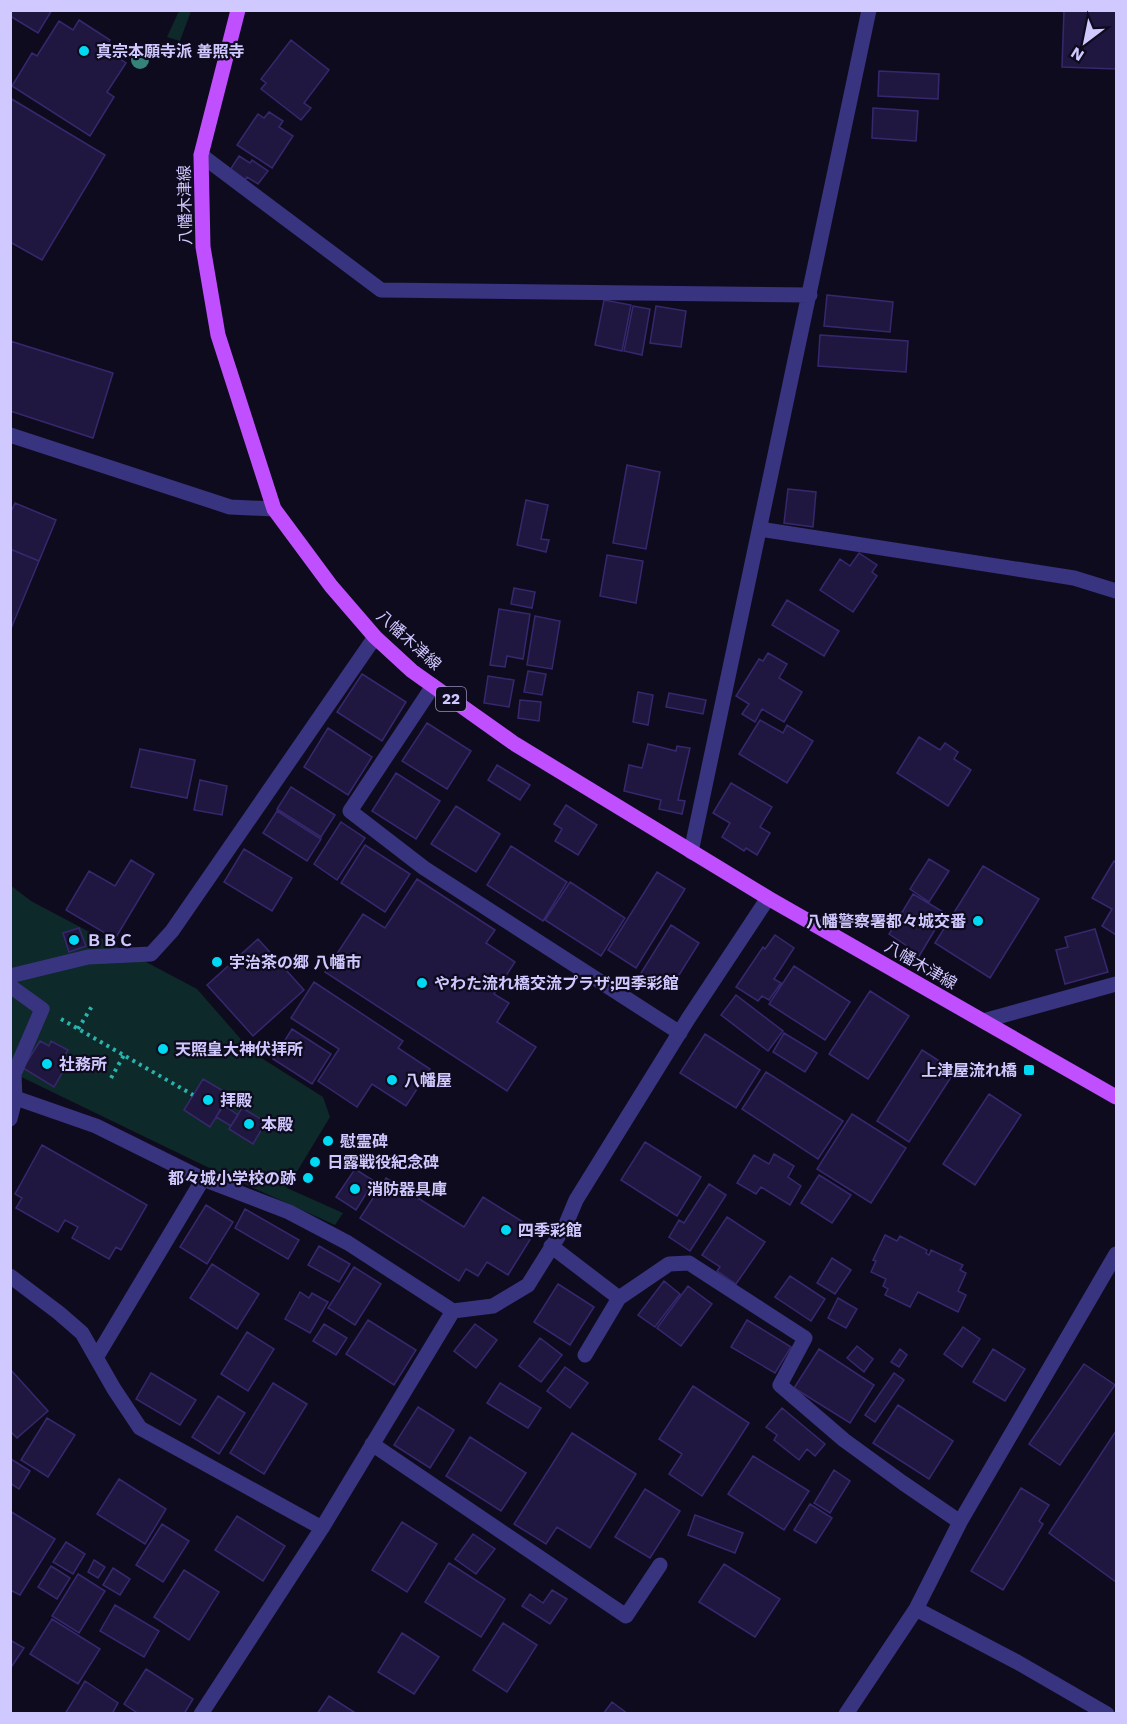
<svg xmlns="http://www.w3.org/2000/svg" width="1127" height="1724" viewBox="0 0 1127 1724" font-family="'Work Sans','Noto Sans JP',sans-serif">
	<style>
		.green { fill: #0e2929 }
		.building { fill: #201741; stroke: #37286e; stroke-width: 1.5 }
		.lines { fill: none; stroke-linecap: round; stroke-linejoin: round }
		.path { stroke: #28b4ae; stroke-width: 4; stroke-dasharray: 3 4.5; stroke-linecap: butt }
		.minor { stroke: #383480; stroke-width: 15 }
		.major { stroke: #c050ff; stroke-width: 15 }
		.tree { fill: #348278 }
		.poi-dot { fill: #00d9f4; stroke: #0f0b1f; stroke-width: 2 }
		.labels { text-anchor: middle; dominant-baseline: central; stroke-width: 4.5; stroke-linejoin: round; paint-order: stroke }
		.shield { fill: #0f0b1f; stroke: #9690bc; stroke-width: 1.5 }
		.shield-label { font-size: 15px; font-weight: bold; fill: #d0c9ff }
		.poi-label { font-size: 16px; font-weight: bold; fill: #d0c9ff; stroke: #0f0b1f; text-anchor: start }
		.street-label { font-size: 16px; fill: #d0c9ff; stroke: #0f0b1f }
	</style>
	<rect width="100%" height="100%" fill="#0f0b1f"/>
	<path class="green" d="M179,11H191L180,41L167,37Z
		M10,885L31,901L197,989L252,1052L323,1097L330,1117L287,1188L343,1213L335,1225L203,1165L11,1072Z"/>
	<path class="building" d="M10,10H52L38,33L10,16Z
		M1064,10H1116V69L1062,67Z
		M79,20L110,40L105,49L126,63L107,92L114,97L90,136L12,86L32,53L37,56L59,21L73,30Z
		M291,40L329,70L304,103L311,108L301,120L261,89L266,83L261,79Z
		M879,71L939,74L938,99L878,96Z
		M10,98L105,155L42,260L10,242Z
		M873,108L918,111L916,141L872,138Z
		M269,112L283,121L279,127L293,136L272,168L237,145L258,114L264,118Z
		M239,156L250,163L252,160L268,171L258,184L247,177L245,180L230,170Z
		M827,295L893,302L890,332L824,326Z
		M604,300L631,305L622,351L595,345Z
		M633,306L650,309L642,355L624,351Z
		M656,306L686,311L681,347L650,343Z
		M820,335L908,341L906,372L818,366Z
		M10,341L113,373L93,438L10,411Z
		M627,465L660,472L646,549L613,543Z
		M788,489L816,492L813,527L784,523Z
		M526,500L548,505L541,539L549,540L546,552L517,545Z
		M15,503L56,520L39,561L10,549V514Z
		M10,549L39,561L10,631Z
		M859,553L877,565L872,572L877,576L853,612L820,590L840,559L850,566Z
		M607,555L643,561L636,603L600,596Z
		M514,588L535,592L532,608L511,604Z
		M787,600L839,631L824,656L772,625Z
		M499,609L530,614L523,659L507,656L505,667L490,665Z
		M535,616L560,621L552,669L527,665Z
		M768,653L787,664L779,678L802,692L784,722L762,709L755,722L742,714L749,704L736,696L759,659L763,661Z
		M528,671L546,674L542,695L524,692Z
		M362,674L406,702L382,741L337,712Z
		M488,676L514,680L509,707L484,703Z
		M638,692L653,695L648,725L633,722Z
		M669,693L706,700L703,714L666,707Z
		M520,700L541,702L539,721L518,718Z
		M760,720L783,733L787,725L813,741L787,783L739,754Z
		M427,723L471,751L447,789L402,761Z
		M328,728L372,757L348,795L304,767Z
		M919,737L940,750L945,743L958,752L954,759L971,770L948,806L897,773Z
		M648,744L676,751L677,746L690,748L678,800L685,801L682,814L659,809L661,800L624,791L629,765L642,768Z
		M140,749L195,760L187,798L131,787Z
		M497,765L530,785L520,800L488,780Z
		M396,773L440,801L416,839L372,811Z
		M200,780L227,786L222,815L194,810Z
		M731,783L772,807L760,827L770,833L757,855L746,848L744,851L722,837L730,823L713,813Z
		M291,787L335,815L321,837L277,809Z
		M566,805L597,825L578,855L555,841L562,829L554,824Z
		M456,806L500,834L476,872L431,844Z
		M277,811L321,839L307,861L263,833Z
		M341,822L365,838L337,880L314,864Z
		M365,845L410,874L385,912L341,883Z
		M511,846L567,882L543,921L487,885Z
		M244,849L292,878L272,911L224,882Z
		M929,859L949,871L929,902L910,889Z
		M131,860L154,874L115,939L66,910L89,871L115,886Z
		M1114,861L1116,863V935L1102,926L1112,909L1092,898Z
		M983,866L1039,899L990,978L935,943Z
		M657,872L685,889L636,968L608,950Z
		M417,879L495,930L486,943L515,962L494,994L509,1003L497,1022L536,1047L507,1091L325,972L363,914L385,928Z
		M570,882L625,918L601,956L545,920Z
		M913,894L945,913L918,958L905,951L907,946L889,934Z
		M671,925L699,943L669,991L641,973Z
		M79,928L86,946L69,952L63,933Z
		M1095,929L1108,972L1065,984L1056,950L1068,947L1065,937Z
		M775,935L794,948L774,979L781,983L769,1000L762,996L758,1001L736,987L763,947L765,949Z
		M258,939L304,990L253,1036L207,985Z
		M794,966L850,1002L825,1040L769,1004Z
		M314,982L403,1041L398,1048L430,1069L406,1106L372,1084L357,1107L318,1081L339,1049L291,1018Z
		M870,991L909,1016L868,1079L829,1054Z
		M736,995L783,1031L768,1051L721,1015Z
		M292,1029L331,1054L312,1084L273,1059Z
		M784,1033L817,1053L805,1072L773,1052Z
		M705,1034L760,1070L736,1108L680,1073Z
		M40,1041L49,1046L51,1041L68,1050L65,1055L70,1059L54,1087L23,1068Z
		M922,1050L955,1071L909,1142L877,1121Z
		M766,1072L843,1121L818,1159L742,1109Z
		M203,1079L230,1095L210,1127L184,1110Z
		M989,1094L1021,1115L975,1185L943,1164Z
		M223,1105L238,1115L231,1126L216,1117Z
		M242,1108L266,1122L253,1144L229,1129Z
		M852,1114L906,1148L871,1203L817,1169Z
		M645,1142L701,1177L677,1216L621,1180Z
		M42,1145L147,1205L121,1250L116,1247L109,1259L72,1238L78,1227L65,1220L58,1232L16,1208L22,1198L15,1194Z
		M774,1154L794,1166L788,1177L801,1186L790,1205L761,1187L756,1194L737,1183L754,1155L769,1164Z
		M355,1169L374,1181L356,1210L336,1197Z
		M819,1175L851,1195L832,1223L801,1203Z
		M386,1178L464,1227L483,1197L536,1230L508,1275L487,1262L478,1276L466,1269L459,1281L360,1218Z
		M709,1184L726,1195L690,1251L669,1237L679,1220L684,1223Z
		M206,1205L233,1222L207,1264L180,1247Z
		M245,1209L299,1240L288,1259L235,1228Z
		M727,1217L765,1242L736,1284L717,1271L720,1267L702,1255Z
		M885,1235L897,1241L900,1236L927,1250L926,1253L929,1255L931,1250L963,1265L960,1270L966,1273L958,1291L966,1295L958,1312L918,1292L910,1307L885,1295L888,1289L883,1286L886,1279L871,1272L876,1261L873,1260Z
		M319,1246L350,1264L339,1282L308,1265Z
		M832,1258L851,1270L835,1294L817,1283Z
		M212,1264L259,1294L237,1329L190,1298Z
		M354,1267L381,1284L355,1325L328,1308Z
		M790,1276L825,1299L811,1321L775,1297Z
		M664,1281L680,1294L655,1327L638,1315Z
		M558,1284L594,1307L570,1345L534,1322Z
		M688,1286L712,1304L681,1346L657,1328Z
		M300,1292L309,1298L312,1293L328,1302L310,1333L285,1319Z
		M838,1298L857,1309L846,1328L828,1318Z
		M368,1320L416,1350L394,1385L346,1354Z
		M747,1320L791,1347L775,1373L731,1347Z
		M324,1324L347,1338L336,1355L313,1341Z
		M475,1324L497,1340L476,1368L454,1351Z
		M963,1327L980,1339L962,1367L944,1354Z
		M247,1332L274,1349L248,1391L221,1374Z
		M540,1338L562,1355L541,1382L519,1366Z
		M857,1346L873,1359L864,1372L847,1358Z
		M819,1349L874,1385L850,1423L794,1388Z
		M900,1349L907,1355L899,1367L891,1362Z
		M993,1349L1025,1369L1005,1401L973,1382Z
		M1084,1364L1115,1385L1060,1465L1029,1444Z
		M565,1367L588,1383L570,1408L547,1391Z
		M10,1369L48,1411L17,1438L10,1431Z
		M151,1373L196,1400L180,1425L136,1399Z
		M894,1373L904,1380L875,1422L865,1415Z
		M273,1383L307,1404L264,1474L230,1453Z
		M500,1383L541,1408L528,1428L487,1403Z
		M693,1386L749,1423L702,1496L669,1474L682,1454L659,1439Z
		M218,1396L245,1413L219,1454L192,1437Z
		M898,1405L953,1441L929,1479L873,1443Z
		M418,1407L454,1430L430,1468L394,1445Z
		M782,1408L825,1444L815,1456L807,1449L799,1460L774,1440L777,1435L766,1427Z
		M47,1418L75,1435L48,1477L21,1460Z
		M1116,1431V1582L1049,1533Z
		M572,1433L636,1474L590,1548L557,1527L546,1544L514,1524Z
		M470,1437L526,1473L501,1511L446,1476Z
		M753,1456L809,1491L784,1530L728,1494Z
		M11,1459L30,1471L19,1489L10,1483Z
		M834,1470L850,1481L830,1513L814,1503Z
		M119,1479L166,1509L145,1544L97,1514Z
		M1021,1488L1049,1505L1039,1521L1043,1524L1003,1590L971,1571Z
		M645,1489L680,1511L650,1558L615,1537Z
		M810,1504L832,1518L816,1543L794,1530Z
		M10,1511L55,1539L20,1595L10,1590Z
		M695,1515L743,1533L735,1553L688,1535Z
		M237,1516L285,1546L263,1581L215,1550Z
		M402,1522L437,1544L407,1592L372,1570Z
		M162,1524L189,1541L163,1582L136,1565Z
		M473,1534L495,1549L476,1574L455,1559Z
		M66,1542L85,1554L73,1574L53,1562Z
		M94,1560L105,1567L98,1578L88,1572Z
		M449,1563L505,1599L481,1637L425,1602Z
		M724,1564L780,1599L755,1637L699,1602Z
		M51,1566L70,1578L57,1599L38,1587Z
		M113,1568L130,1579L120,1595L103,1585Z
		M184,1570L219,1592L189,1640L154,1617Z
		M78,1574L105,1591L79,1633L52,1616Z
		M552,1590L567,1599L550,1624L522,1606L530,1594L543,1603Z
		M115,1605L159,1631L144,1657L100,1631Z
		M52,1619L100,1649L78,1684L30,1654Z
		M503,1623L537,1645L507,1692L473,1670Z
		M402,1633L439,1657L414,1694L378,1672Z
		M10,1640L24,1648L10,1669Z
		M146,1669L193,1699L184,1714H139L124,1704Z
		M85,1681L118,1703L112,1714H65Z
		M329,1696L357,1714H317Z
		M612,1702L628,1714H603Z"/>
	<g class="lines">
		<path class="path" d="M61,1019L193,1095
			M78,1029L92,1006
			M111,1078L124,1055"/>
		<path class="minor" d="M201,155L381,290L810,295
			M10,435L230,507L274,509
			M760,529L1074,578L1116,591
			M433,686L350,811L424,868L680,1033
			M691,852L869,10
			M10,976L88,957L151,954L172,931L375,637
			M10,986L42,1009L14,1074L15,1099L10,1119
			M983,1021L1116,984
			M10,1096L96,1126L203,1179L289,1212L348,1243L453,1311L493,1306L528,1285L566,1224L576,1200L688,1019L768,898
			M551,1246L619,1298L669,1264L689,1263L805,1338L780,1385L844,1440L903,1483L960,1522
			M10,1276L59,1313L82,1333L114,1389L140,1428L322,1528
			M585,1355L619,1298
			M96,1358L203,1179
			M372,1444L626,1616L660,1565
			M916,1609L1017,1662L1107,1714
			M201,1714L322,1528L453,1311
			M846,1714L916,1609L960,1522L1116,1254"/>
		<path class="major" d="M238,10L201,155L203,247L218,335L274,509L331,586L375,637L412,671L515,744L768,898L1116,1097"/>
	</g>
	<circle class="tree" cx="140" cy="60" r="9"/>
	<g class="poi-dot">
		<circle cx="84" cy="51" r="6"/>
		<circle cx="978" cy="921" r="6"/>
		<circle cx="74" cy="940" r="6"/>
		<circle cx="217" cy="962" r="6"/>
		<circle cx="422" cy="983" r="6"/>
		<circle cx="163" cy="1049" r="6"/>
		<circle cx="47" cy="1064" r="6"/>
		<rect x="1023" y="1064" width="12" height="12" rx="3"/>
		<circle cx="392" cy="1080" r="6"/>
		<circle cx="208" cy="1100" r="6"/>
		<circle cx="249" cy="1124" r="6"/>
		<circle cx="328" cy="1141" r="6"/>
		<circle cx="315" cy="1162" r="6"/>
		<circle cx="308" cy="1178" r="6"/>
		<circle cx="355" cy="1189" r="6"/>
		<circle cx="506" cy="1230" r="6"/>
	</g>
	<g class="labels">
		<rect class="shield" x="436" y="687" width="30" height="24" rx="4.5"/>
		<g class="shield-label">
			<text x="451" y="699">22</text>
		</g>
		<g class="poi-label">
			<text x="96" y="51">真宗本願寺派 善照寺</text>
			<text x="966" y="921" text-anchor="end">八幡警察署都々城交番</text>
			<text x="86" y="940">ＢＢＣ</text>
			<text x="229" y="962">宇治茶の郷 八幡市</text>
			<text x="434" y="983">やわた流れ橋交流プラザ;四季彩館</text>
			<text x="175" y="1049">天照皇大神伏拝所</text>
			<text x="59" y="1064">社務所</text>
			<text x="1017" y="1070" text-anchor="end">上津屋流れ橋</text>
			<text x="404" y="1080">八幡屋</text>
			<text x="220" y="1100">拝殿</text>
			<text x="261" y="1124">本殿</text>
			<text x="340" y="1141">慰霊碑</text>
			<text x="327" y="1162">日露戦役紀念碑</text>
			<text x="296" y="1178" text-anchor="end">都々城小学校の跡</text>
			<text x="367" y="1189">消防器具庫</text>
			<text x="518" y="1230">四季彩館</text>
		</g>
		<g class="street-label">
			<text transform="translate(185 205) rotate(-91)">八幡木津線</text>
			<text transform="translate(409 640) rotate(42)">八幡木津線</text>
			<text transform="translate(921 965) rotate(30)">八幡木津線</text>
		</g>
	</g>
	<rect width="1127" height="1724" fill="none" stroke="#d0c9ff" stroke-width="24"/>
	<g transform="translate(1085 42) rotate(212)" stroke="#0f0b1f" stroke-width="4.5" paint-order="stroke">
	<path d="M0-4.5L10 22L0 15L-10 22Z" fill="#d0c9ff"/>
	<text y="-9" font-size="16" font-weight="bold" text-anchor="middle" fill="#d0c9ff">N</text>
	</g>
</svg>
